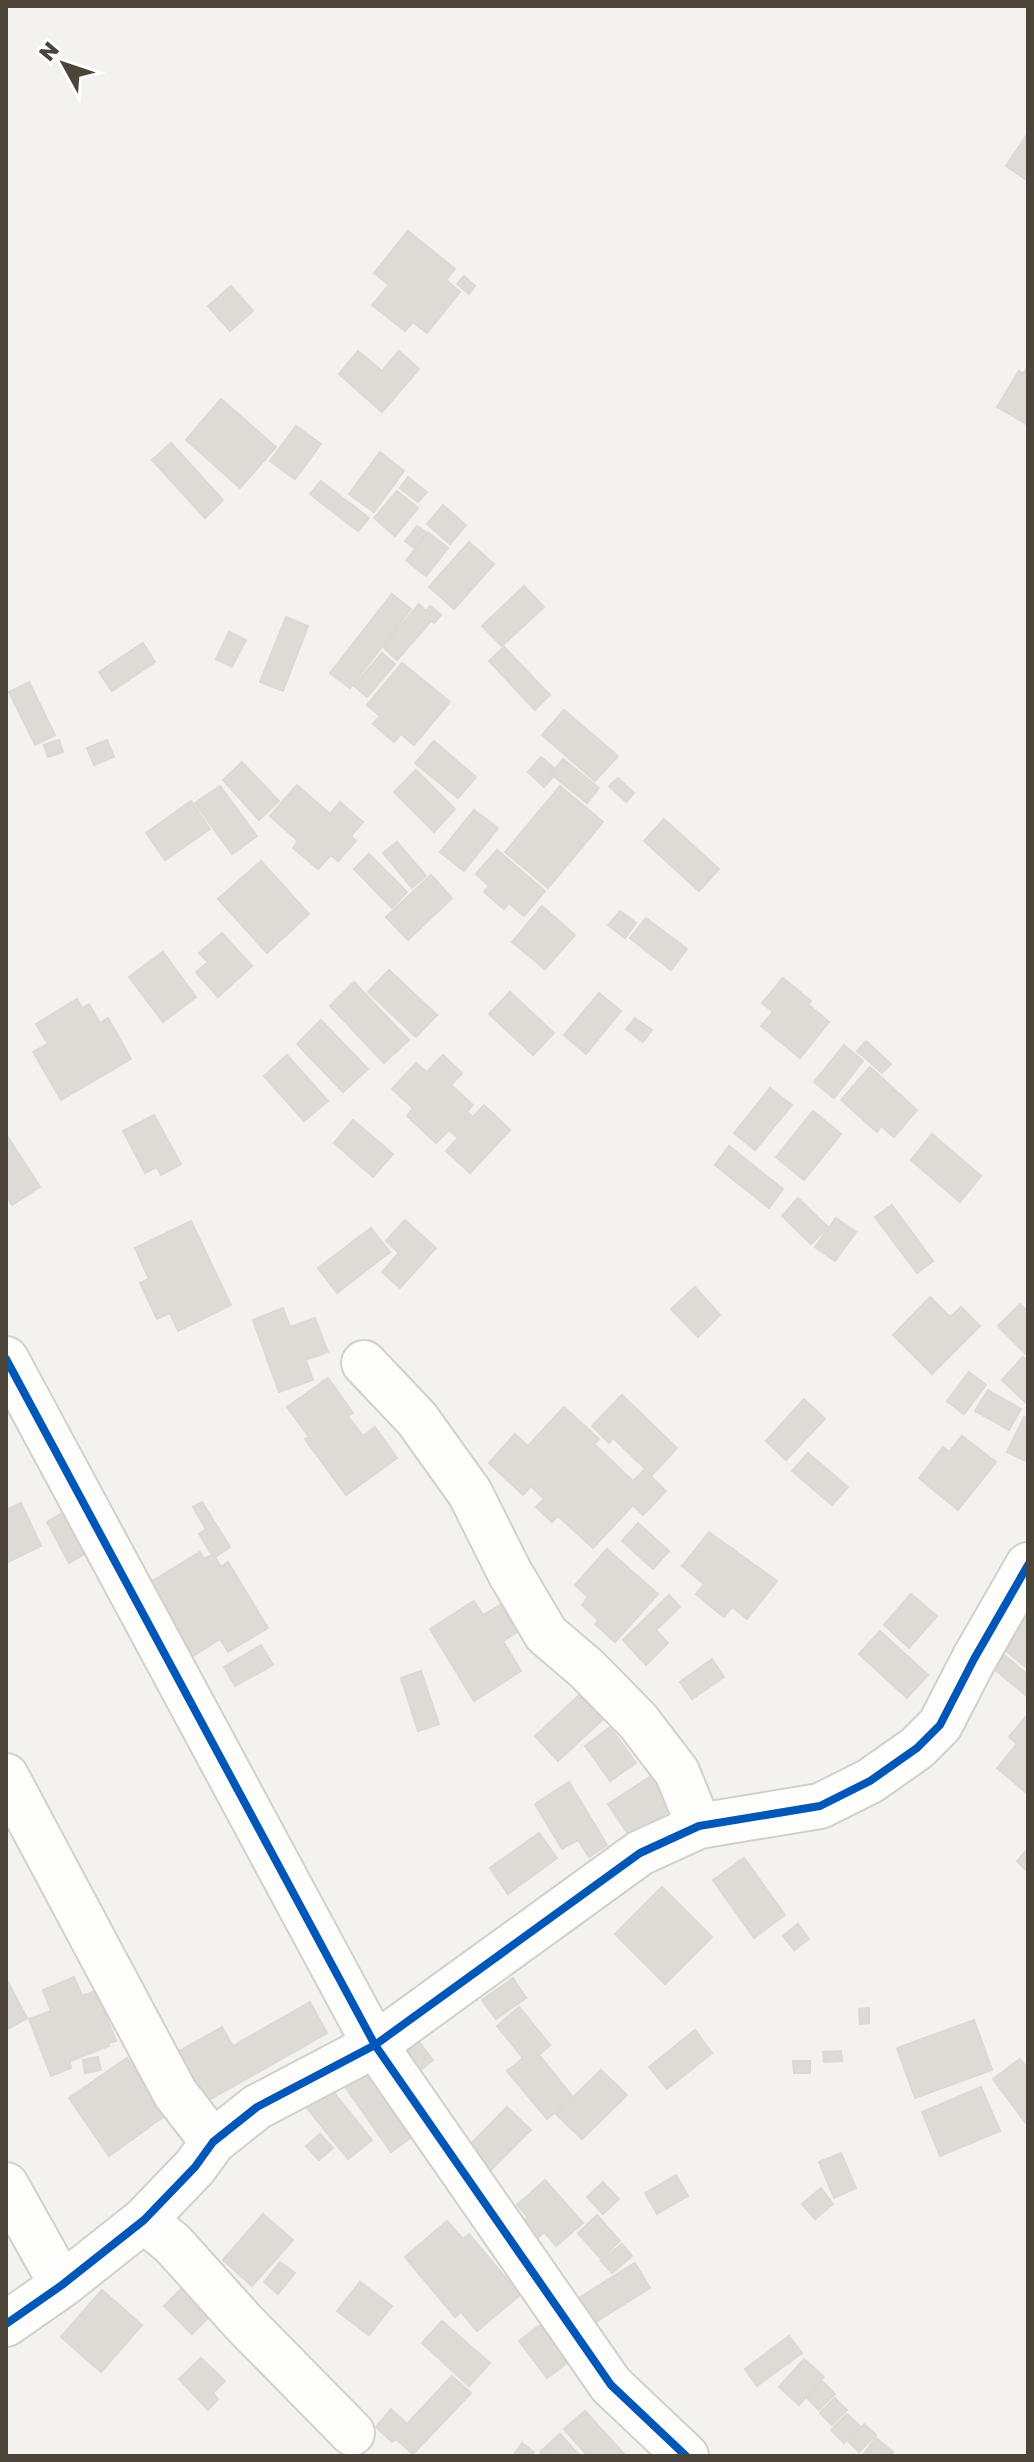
<svg xmlns="http://www.w3.org/2000/svg" width="1034" height="2462" viewBox="0 0 1034 2462" font-family="'Golos Text',sans-serif">
	<style>
		.building { fill: #dedbd6; stroke: #dcd9d4; stroke-width: 2 }
		.lines { fill: none; stroke-linecap: round; stroke-linejoin: round }
		.minor-casing { stroke: #d2d0cb; stroke-width: 48 }
		.minor { stroke: #fdfdfc; stroke-width: 44 }
		.cycleway-casing { stroke: #fff; stroke-width: 13 }
		.cycleway { stroke: #0057b8; stroke-width: 8 }
	</style>
	<rect width="100%" height="100%" fill="#f4f2ee"/>
	<path class="building" d="M1028,133V181L1006,166Z
		M408,231L455,269L446,280L460,292L427,333L413,322L405,331L372,305L389,285L374,273Z
		M464,276L475,286L469,294L457,284Z
		M231,286L253,311L230,331L208,306Z
		M358,351L382,371L399,351L419,369L382,412L339,374Z
		M1028,365V425L997,407L1019,371L1023,374Z
		M221,399L276,447L240,488L186,440Z
		M296,426L321,444L295,479L270,461Z
		M171,443L223,500L205,518L152,460Z
		M380,452L404,471L374,512L349,494Z
		M408,477L427,492L418,502L400,488Z
		M321,481L369,518L358,531L310,494Z
		M397,491L418,508L395,536L374,518Z
		M443,505L466,525L450,544L427,524Z
		M417,526L427,533L414,548L405,541Z
		M429,533L448,548L426,576L406,560Z
		M469,542L494,564L454,609L429,587Z
		M524,586L544,607L502,646L482,626Z
		M392,594L411,609L350,688L330,673Z
		M419,604L426,611L430,606L441,615L434,623L431,621L397,660L383,647Z
		M286,617L308,626L283,691L260,682Z
		M229,632L246,640L232,667L216,659Z
		M143,643L155,662L112,691L99,672Z
		M504,647L550,695L535,710L489,661Z
		M382,653L395,664L367,697L354,686Z
		M402,663L450,702L414,745L401,734L394,742L373,724L380,716L367,705Z
		M29,682L55,735L35,745L9,692Z
		M564,710L618,756L595,781L542,735Z
		M59,740L63,752L48,757L44,745Z
		M107,740L114,757L94,765L87,748Z
		M434,741L476,777L458,798L415,763Z
		M541,757L554,768L549,774L553,777L544,787L528,772Z
		M563,759L599,788L587,803L551,774Z
		M242,762L279,801L259,820L223,780Z
		M416,770L455,809L434,832L394,792Z
		M618,778L634,793L626,802L609,786Z
		M297,785L330,814L340,802L363,822L351,836L356,841L338,861L331,855L318,869L293,848L298,841L270,816Z
		M220,786L257,836L232,854L195,803Z
		M560,786L603,822L548,888L505,852Z
		M191,801L210,829L165,860L146,833Z
		M474,810L498,828L464,871L440,852Z
		M664,819L719,869L699,891L644,841Z
		M397,842L426,876L412,888L383,853Z
		M497,850L545,891L524,916L509,903L504,909L484,892L489,886L476,874Z
		M369,854L407,892L392,908L354,869Z
		M261,861L309,914L267,953L218,899Z
		M431,875L452,898L408,940L386,917Z
		M542,906L575,935L545,969L512,942Z
		M620,911L636,923L625,938L608,925Z
		M646,918L687,949L671,970L630,938Z
		M222,933L252,966L218,997L196,972L208,962L199,953Z
		M163,952L196,997L163,1022L129,977Z
		M389,970L437,1015L416,1037L368,992Z
		M783,978L811,1001L808,1004L829,1022L800,1058L761,1026L773,1012L762,1003Z
		M354,982L409,1040L384,1063L330,1006Z
		M510,992L554,1033L533,1055L489,1014Z
		M599,993L621,1011L586,1054L564,1035Z
		M77,999L82,1008L89,1004L100,1023L108,1018L131,1059L61,1100L33,1052L48,1044L36,1024Z
		M635,1018L652,1030L643,1042L626,1029Z
		M321,1020L368,1069L343,1092L297,1044Z
		M866,1041L891,1064L882,1073L857,1051Z
		M844,1045L863,1061L834,1098L814,1082Z
		M287,1055L328,1101L304,1121L264,1076Z
		M443,1055L462,1073L451,1085L473,1105L467,1112L473,1117L484,1105L510,1130L470,1173L446,1151L458,1138L449,1130L436,1143L407,1116L413,1108L392,1089L416,1063L427,1072Z
		M870,1067L917,1110L894,1137L881,1126L877,1132L841,1100Z
		M770,1088L792,1105L755,1150L734,1133Z
		M813,1111L841,1134L804,1180L776,1157Z
		M154,1115L181,1164L161,1175L157,1167L145,1173L123,1131Z
		M353,1120L393,1154L373,1177L334,1143Z
		M6,1134L40,1187L12,1205L6,1196Z
		M932,1134L981,1176L960,1202L911,1160Z
		M729,1146L783,1189L769,1208L715,1165Z
		M798,1198L828,1227L811,1244L782,1216Z
		M892,1205L933,1261L917,1273L875,1217Z
		M836,1218L856,1232L835,1261L815,1247Z
		M405,1220L436,1248L400,1288L382,1272L399,1253L386,1241Z
		M191,1221L231,1305L178,1331L170,1313L157,1319L140,1283L149,1279L135,1248Z
		M371,1228L390,1252L337,1293L318,1268Z
		M695,1287L720,1315L698,1337L671,1309Z
		M930,1297L950,1317L961,1307L980,1326L932,1374L893,1335Z
		M1020,1304L1028,1312V1356L998,1326Z
		M283,1308L290,1327L315,1318L328,1352L306,1360L313,1380L279,1392L253,1320Z
		M1023,1357L1028,1361V1405L1002,1380Z
		M969,1372L986,1385L964,1414L947,1401Z
		M328,1378L353,1413L348,1416L363,1436L375,1427L397,1458L346,1495L305,1439L309,1437L287,1407Z
		M988,1390L1021,1409L1009,1430L975,1411Z
		M622,1395L677,1448L652,1475L613,1438L609,1443L592,1426Z
		M804,1399L825,1419L786,1460L766,1441Z
		M564,1407L599,1439L594,1444L633,1481L644,1470L666,1491L643,1515L633,1505L593,1548L558,1516L552,1522L536,1507L544,1499L531,1486L523,1495L489,1463L515,1434L528,1446Z
		M1024,1417L1028,1419V1462L1007,1452Z
		M962,1436L996,1462L958,1510L919,1478L943,1447L949,1452Z
		M808,1453L848,1487L832,1505L792,1471Z
		M202,1502L230,1547L215,1557L221,1567L228,1562L268,1628L228,1652L220,1639L193,1656L149,1583L200,1552L204,1559L212,1555L199,1534L206,1529L193,1507Z
		M21,1503L41,1546L6,1563V1510Z
		M70,1508L93,1549L69,1563L47,1522Z
		M638,1523L669,1551L653,1569L622,1541Z
		M709,1532L777,1581L747,1619L732,1607L724,1617L696,1594L704,1584L682,1566Z
		M607,1549L658,1594L615,1642L595,1624L598,1620L582,1605L588,1597L575,1585Z
		M911,1594L937,1616L909,1648L884,1625Z
		M669,1595L680,1607L656,1630L668,1643L646,1665L623,1640Z
		M474,1601L483,1615L500,1605L517,1632L503,1641L521,1671L474,1701L430,1629Z
		M1024,1616L1028,1620V1669L1000,1646Z
		M880,1631L928,1675L907,1698L859,1654Z
		M261,1645L273,1665L235,1686L224,1667Z
		M998,1650L1028,1675V1697L987,1663Z
		M712,1659L724,1677L692,1699L680,1682Z
		M421,1671L439,1724L418,1731L401,1678Z
		M589,1686L612,1711L558,1761L535,1736Z
		M1028,1714V1794L997,1768L1017,1744L1009,1737Z
		M610,1727L636,1763L610,1781L585,1746Z
		M659,1771L681,1803L630,1837L608,1804Z
		M569,1782L607,1845L589,1857L578,1840L562,1849L535,1804Z
		M539,1833L557,1858L508,1894L490,1868Z
		M1027,1850L1028,1866L1025,1869L1017,1861Z
		M744,1858L785,1915L754,1938L713,1880Z
		M662,1887L712,1937L665,1984L615,1934Z
		M798,1924L809,1939L794,1950L783,1936Z
		M74,1977L82,1996L96,1991L116,2041L108,2043L109,2046L70,2061L71,2068L51,2076L29,2019L51,2011L43,1990Z
		M6,1978L27,2018L6,2030Z
		M513,1978L526,1998L496,2019L482,2000Z
		M310,2002L327,2033L204,2103L176,2053L222,2027L233,2046Z
		M519,2007L550,2045L539,2055L573,2097L547,2119L507,2071L523,2058L497,2026Z
		M869,2008V2023L860,2024L859,2009Z
		M974,2020L992,2070L915,2098L897,2048Z
		M695,2030L712,2053L667,2089L649,2067Z
		M419,2042L433,2060L416,2074L402,2056Z
		M841,2051L842,2061L824,2062L823,2052Z
		M372,2055L424,2128L391,2152L339,2078Z
		M98,2057L101,2070L85,2073L83,2060Z
		M127,2058L166,2115L109,2156L69,2098Z
		M1020,2059L1028,2069V2126L993,2079Z
		M793,2061H810V2073H794Z
		M601,2070L627,2095L582,2139L556,2114Z
		M326,2083L372,2140L348,2159L302,2102Z
		M981,2087L1000,2131L940,2156L922,2112Z
		M507,2107L531,2130L486,2175L463,2152Z
		M320,2134L333,2148L319,2160L306,2146Z
		M841,2153L856,2188L834,2198L819,2162Z
		M676,2175L688,2196L657,2214L645,2193Z
		M545,2180L583,2223L556,2246L544,2232L538,2238L524,2222L528,2217L517,2205Z
		M603,2182L619,2199L603,2214L587,2197Z
		M821,2188L833,2204L815,2219L802,2204Z
		M263,2214L293,2240L252,2286L223,2260Z
		M597,2215L620,2241L601,2259L578,2233Z
		M447,2221L463,2239L469,2234L520,2295L477,2331L461,2312L455,2317L405,2257Z
		M622,2244L632,2256L612,2273L601,2261Z
		M280,2262L295,2273L278,2294L264,2282Z
		M635,2263L650,2288L589,2326L574,2301Z
		M360,2282L392,2306L369,2335L337,2311Z
		M186,2284L214,2312L192,2334L164,2306Z
		M102,2290L142,2325L101,2372L61,2337Z
		M552,2316L580,2353L547,2378L519,2341Z
		M442,2321L490,2363L469,2386L422,2343Z
		M789,2336L802,2353L757,2386L745,2369Z
		M201,2358L225,2381L213,2393L218,2399L208,2410L179,2379Z
		M804,2359L824,2377L799,2405L779,2387Z
		M452,2376L471,2393L413,2454L396,2439L392,2442L376,2427L391,2409L407,2424Z
		M822,2381L835,2394L819,2410L807,2398Z
		M835,2398L847,2410L832,2425L820,2413Z
		M585,2411L626,2456H588L564,2429Z
		M847,2414L860,2426L844,2443L831,2430Z
		M864,2424L876,2435L859,2452L848,2441Z
		M560,2434L580,2456H544L540,2452Z
		M876,2438L893,2452L890,2456H862Z
		M522,2443L534,2452L530,2456H513Z"/>
	<g class="lines">
		<g class="minor-casing">
			<path id="minor" d="M6,1359L375,2045L611,2385L686,2456
				M364,1363L417,1419L470,1493L510,1573L546,1634L587,1669L638,1721L677,1772L699,1826
				M6,1776L175,2093L213,2142
				M6,2185L62,2285
				M144,2220L173,2244L243,2322L352,2433
				M6,2324L62,2285L144,2220L195,2167L213,2142L257,2107L375,2045L640,1853L699,1826L820,1806L870,1781L917,1748L940,1725L974,1659L1028,1565"/>
		</g>
		<use href="#minor" class="minor"/>
		<g class="cycleway-casing">
			<path id="cycleway" d="M6,1359L375,2045L611,2385L686,2456
				M6,2324L62,2285L144,2220L195,2167L213,2142L257,2107L375,2045L640,1853L699,1826L820,1806L870,1781L917,1748L940,1725L974,1659L1028,1565"/>
		</g>
		<use href="#cycleway" class="cycleway"/>
	</g>
	<rect width="1034" height="2462" fill="none" stroke="#4b4439" stroke-width="16"/>
	<g transform="translate(64 64) rotate(310)" stroke="#ffffff" stroke-width="6" paint-order="stroke">
	<path d="M0-6L14 30L0 20L-14 30Z" fill="#4b4439"/>
	<text y="-12" font-size="22" font-weight="bold" text-anchor="middle" fill="#4b4439">N</text>
	</g>
</svg>
